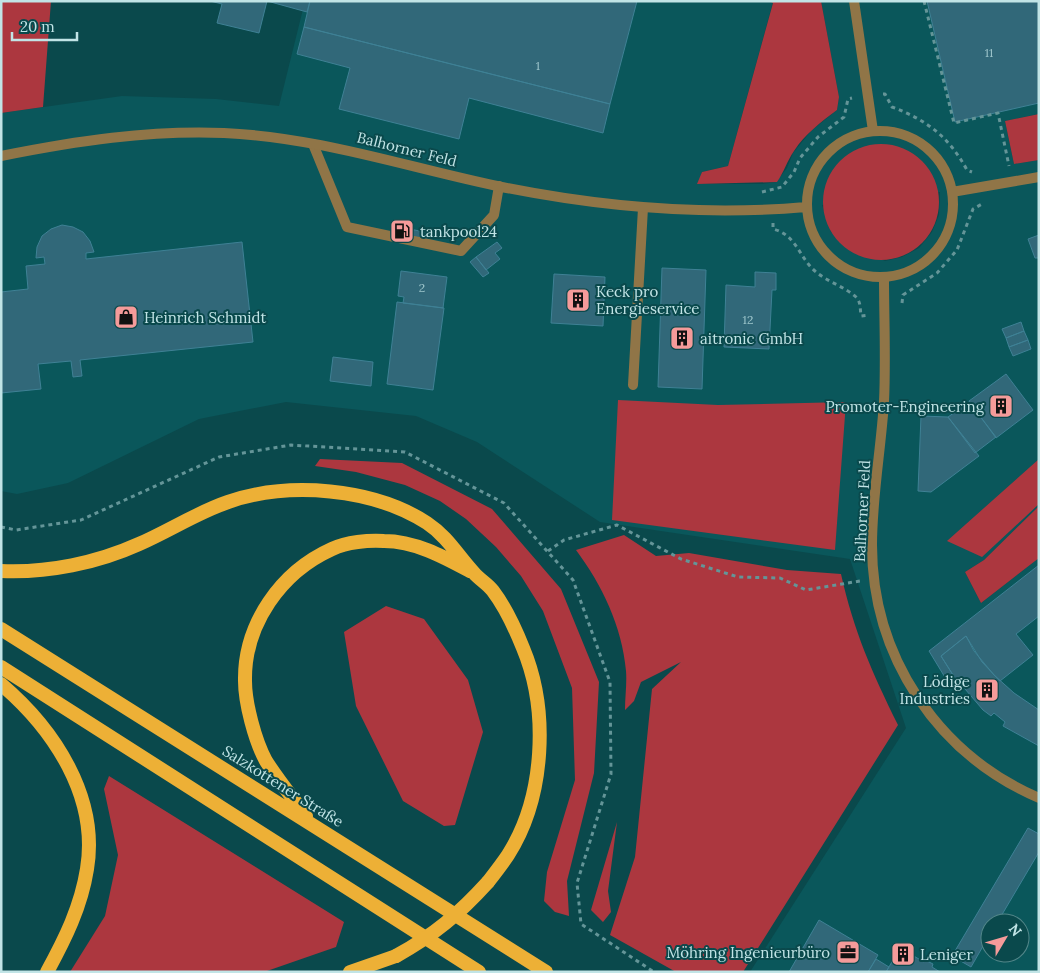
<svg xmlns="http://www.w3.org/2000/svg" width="1040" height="973" viewBox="0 0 1040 973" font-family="Lora,serif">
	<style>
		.built { fill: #0a575b; fill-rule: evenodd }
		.green { fill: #ac373f }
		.building { fill: #316879; stroke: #3f8195 }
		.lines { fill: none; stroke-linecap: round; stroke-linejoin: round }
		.path { stroke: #649598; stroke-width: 3; stroke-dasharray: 4 4; stroke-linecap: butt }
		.service { stroke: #907547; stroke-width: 10 }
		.minor { stroke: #907547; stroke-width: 10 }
		.trunk { stroke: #edb036; stroke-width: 14 }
		.trunk-bridge { stroke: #edb036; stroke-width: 14 }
		.labels { text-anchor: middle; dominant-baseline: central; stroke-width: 4; stroke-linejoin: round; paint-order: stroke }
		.number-label { font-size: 12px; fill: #9dc5cb }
		.street-label { font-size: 15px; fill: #c1e4e6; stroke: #0a494c }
		.poi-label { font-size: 15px; fill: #c1e4e6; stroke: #0a494c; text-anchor: start }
	</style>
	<rect width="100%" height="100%" fill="#0a494c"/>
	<path class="built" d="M305,1L773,2L728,166L702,172L698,184H762L776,182L787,168L793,153L811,131L837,110L839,97L821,1H1039V114L1005,121L1014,164L1039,160V506L984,560L965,572L981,603L1039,558V972H750L906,728L850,559L600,522L477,442L416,416L286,402L199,419L68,483L17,494L1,491V113L122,96L216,99L279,106ZM940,192L939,215L932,232L919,248L902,257L885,261L831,232L822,205ZM990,923H1020V953H990Z"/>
	<path class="green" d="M1,1H51L43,107L1,113Z
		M769,1H821L839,97L837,110C821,122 805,134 794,151C787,161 784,172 777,182L697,184L702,172L728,166L773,3Z
		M1039,114V160L1014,164L1005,121Z
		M823 202a58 58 0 1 1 116 0a58 58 0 1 1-116 0Z
		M618,400L718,405L846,402L835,550L612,520Z
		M320,459L402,463L492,509L561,589L599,682L594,773L567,881L569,916L555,912L544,901L547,872L575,780L572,688L543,611L521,576L496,547L466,519L440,501L405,485L356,472L315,466Z
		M1039,459V504L982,557L947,541Z
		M1039,506V558L981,603L965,572L984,560Z
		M624,535L656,556L689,553L787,570L841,574C854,632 872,672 898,725L743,972H676L610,935L635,857L652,689L681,662L641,682L634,701L625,710C625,697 627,683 626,671C622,626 602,585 576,550Z
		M386,606L424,619L468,680L483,732L455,825L444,826L403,801L356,706L344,632Z
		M109,776L344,922L336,947L264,972H70L105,916L118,855L104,789Z
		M617,822L608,891L611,912L603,922L591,910Z"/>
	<path class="building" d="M210,1H267L259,33L217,23L222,4Z
		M267,1H310L307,12Z
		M310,1H637L610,104L304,27Z
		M927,1H1039V103L955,122Z
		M304,27L610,104L603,133L469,98L459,139L339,109L350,68L297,54Z
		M62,225L73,227L83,232L90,241L94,252L86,253V259L242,242L253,342L80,360L82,376L73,377L71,361L38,364L41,389L1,393V292L28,289L26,266L45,264L44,257L36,258L37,247L42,236L51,229Z
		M405,228L429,233L427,240L403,235Z
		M1039,235V258H1035L1028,239Z
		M497,242L502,248L495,253L500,259L486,270L476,257Z
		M476,257L489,273L483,277L470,262Z
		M662,268L706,270L702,389L658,387Z
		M401,271L447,277L443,308L403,303L404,297L398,296Z
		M755,272L776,273V290H772L769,349L724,347L726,285L755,287Z
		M554,274L605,277L603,326L551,323Z
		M397,302L444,308L433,390L387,384Z
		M1021,322L1024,331L1006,338L1002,329Z
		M1024,331L1028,340L1009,347L1006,338Z
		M1028,340L1031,349L1013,356L1009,347Z
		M333,357L373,362L371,386L330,381Z
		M1006,374L1033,410L996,438L969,401Z
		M969,402L996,437L975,453L948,417Z
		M921,416L948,417L979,456L931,492L918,491Z
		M1039,565V616L1016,634L1033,655L1000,681L982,662L966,636L941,656L953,675L946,679L929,651Z
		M966,636L974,651L994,675L1014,693L1039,710V746L1003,726L1005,722L994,713L991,716L983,710L953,675L941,656Z
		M1028,828L1039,834V852L997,923H990V934L971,967L952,956Z
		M819,920L878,955L868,972H789Z
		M900,948L924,962L925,960L933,964L932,967L940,972H886Z
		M876,959L889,967L886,972H868Z"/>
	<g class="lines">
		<path class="path" d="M924,1L954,123L998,113L1009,166
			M883,94H885L892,107C927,120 949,137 967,170L972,172
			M762,192L782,187L794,172L800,158L818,137L844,117L848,99L852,98
			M773,223V229C797,235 799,258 816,272C828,282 845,287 856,297C861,302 860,309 861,316L869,315
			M902,303L903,295L937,273L957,250L973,209L982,204
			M1,527L16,530L81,520L219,457L291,445L405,452L504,503L573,580L610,682L611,774L577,883L581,924L654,972
			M548,551L564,540L617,525L681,559L738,577L780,578L806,590L860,581"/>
		<path class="service" d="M313,144L347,227L461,251L494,215L499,186
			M633,385L643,208"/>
		<path class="minor" d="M854,1L873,131
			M807 204a73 73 0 1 1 146 0a73 73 0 1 1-146 0Z
			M1,156C76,141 148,130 224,133C318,137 406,167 497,186C599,207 703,216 806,207
			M952,192L1039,177
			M884,277C884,318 886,360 884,402C881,449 872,497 872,545C872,656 937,754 1039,798"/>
		<path class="trunk" d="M1,571C48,573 97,563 139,544C169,531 198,512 228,502C289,481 373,488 427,523C448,537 458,556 474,573C480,580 488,584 493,591C506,608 515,628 523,648C549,710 545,797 508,855C502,864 495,873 488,882
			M1,629L546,972
			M1,667L479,972
			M1,684C54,729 99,797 87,869C81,907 65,939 47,972
			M306,816C293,798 278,780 266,761C255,741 245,703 245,681C244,624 281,572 332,549C347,542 368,540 384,541C415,541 444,557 470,571
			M350,972L396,956"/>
		<path class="trunk-bridge" d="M396,956C434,935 459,914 488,882"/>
	</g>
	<defs>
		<g id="fuel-square" transform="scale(1.25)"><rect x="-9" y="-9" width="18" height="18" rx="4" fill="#f59b9a" stroke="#0a494c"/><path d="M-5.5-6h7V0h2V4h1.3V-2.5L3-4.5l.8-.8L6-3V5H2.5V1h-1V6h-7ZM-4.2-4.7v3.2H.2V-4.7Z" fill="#111"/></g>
		<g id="building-square" transform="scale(1.25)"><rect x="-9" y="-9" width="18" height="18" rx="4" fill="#f59b9a" stroke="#0a494c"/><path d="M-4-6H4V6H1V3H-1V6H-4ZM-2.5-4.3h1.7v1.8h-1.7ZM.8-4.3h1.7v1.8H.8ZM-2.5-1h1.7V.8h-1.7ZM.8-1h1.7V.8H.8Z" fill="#111"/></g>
		<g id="shop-square" transform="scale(1.25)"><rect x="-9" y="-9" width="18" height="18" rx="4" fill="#f59b9a" stroke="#0a494c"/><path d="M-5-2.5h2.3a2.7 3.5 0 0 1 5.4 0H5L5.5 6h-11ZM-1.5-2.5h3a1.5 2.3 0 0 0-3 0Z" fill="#111"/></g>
		<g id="office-square" transform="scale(1.25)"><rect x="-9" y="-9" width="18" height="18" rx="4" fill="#f59b9a" stroke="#0a494c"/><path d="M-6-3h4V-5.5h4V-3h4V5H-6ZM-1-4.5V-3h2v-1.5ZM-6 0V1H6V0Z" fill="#111"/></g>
	</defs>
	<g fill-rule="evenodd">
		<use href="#fuel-square" x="402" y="231"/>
		<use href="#building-square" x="578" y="300"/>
		<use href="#shop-square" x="126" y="317"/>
		<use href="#building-square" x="682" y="338"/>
		<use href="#building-square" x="1001" y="406"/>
		<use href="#building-square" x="987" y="690"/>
		<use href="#office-square" x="848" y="952"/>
		<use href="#building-square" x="903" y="954"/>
	</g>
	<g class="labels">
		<g class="number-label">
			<text x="989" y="52">11</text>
			<text x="538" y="65">1</text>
			<text x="422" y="287">2</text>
			<text x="748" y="319">12</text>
		</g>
		<g class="street-label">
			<text transform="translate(407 149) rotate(14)">Balhorner Feld</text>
			<text transform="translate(862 511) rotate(-87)">Balhorner Feld</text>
			<text transform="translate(283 786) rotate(32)">Salzkottener Straße</text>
		</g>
		<g class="poi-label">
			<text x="420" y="231">tankpool24</text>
			<text x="596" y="291">Keck pro<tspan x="596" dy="17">Energieservice</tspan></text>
			<text x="144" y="317">Heinrich Schmidt</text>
			<text x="700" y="338">aitronic GmbH</text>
			<text x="984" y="406" text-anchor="end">Promoter-Engineering</text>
			<text x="970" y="681" text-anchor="end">Lödige<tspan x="970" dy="17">Industries</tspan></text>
			<text x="830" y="952" text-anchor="end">Möhring Ingenieurbüro</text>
			<text x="920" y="954">Leniger</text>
		</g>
	</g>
	<rect width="1040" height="973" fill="none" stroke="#c1e4e6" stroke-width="5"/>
	<g transform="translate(1005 938) rotate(52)"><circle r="24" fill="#0a494c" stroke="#53878a"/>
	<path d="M0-4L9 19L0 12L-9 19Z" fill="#f59b9a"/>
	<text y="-8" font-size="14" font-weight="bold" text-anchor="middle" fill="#c1e4e6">N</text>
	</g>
	<path d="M12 32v8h65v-8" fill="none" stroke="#c1e4e6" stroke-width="2.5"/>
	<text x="20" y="32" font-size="15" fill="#c1e4e6" stroke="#0a494c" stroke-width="4" paint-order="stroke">20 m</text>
</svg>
